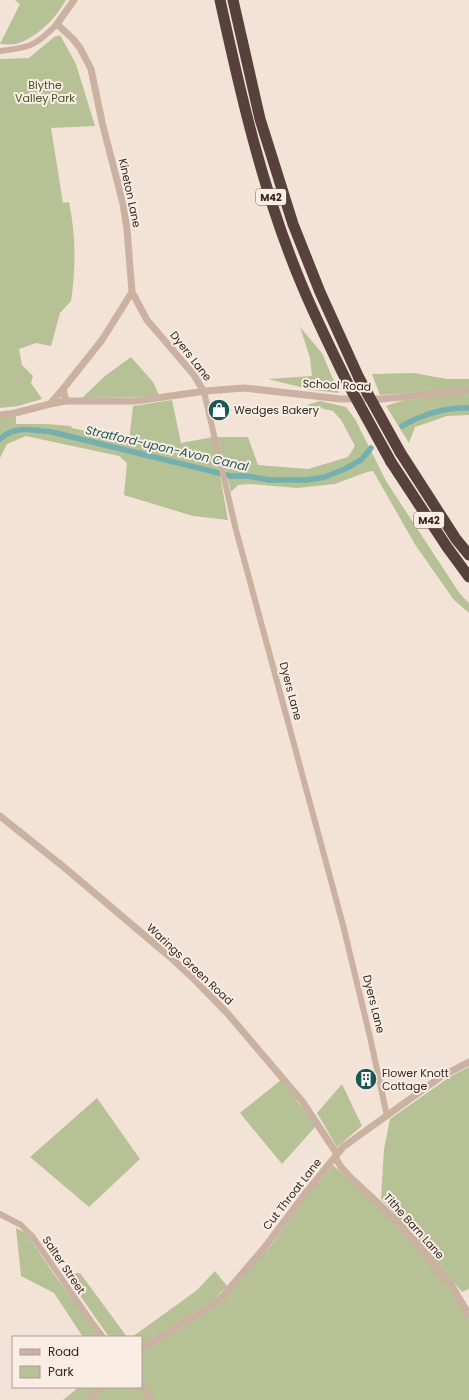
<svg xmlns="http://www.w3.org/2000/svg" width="469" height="1400" viewBox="0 0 469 1400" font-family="Poppins,sans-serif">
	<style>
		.green { fill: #b7c196 }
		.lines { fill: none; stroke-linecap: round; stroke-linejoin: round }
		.canal { stroke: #74b0ad; stroke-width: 5.5 }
		.minor { stroke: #cab1a2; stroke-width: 6 }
		.tertiary { stroke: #cab1a2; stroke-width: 7 }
		.motorway { stroke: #56413b; stroke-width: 11 }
		.motorway-bridge { stroke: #56413b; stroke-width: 11 }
		.labels { text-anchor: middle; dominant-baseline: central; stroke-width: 4; stroke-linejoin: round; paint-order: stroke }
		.shield { fill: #faede3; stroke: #6f635e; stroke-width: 1 }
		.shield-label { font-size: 10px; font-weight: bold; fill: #342825 }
		.park-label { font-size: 11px; fill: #475428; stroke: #faede3 }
		.street-label { font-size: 11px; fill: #342825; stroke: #faede3 }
		.poi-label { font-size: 11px; fill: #342825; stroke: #faede3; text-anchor: start }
		.water-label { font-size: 12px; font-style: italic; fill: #195856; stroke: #faede3 }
	</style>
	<rect width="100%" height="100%" fill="#f2e3d6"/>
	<path class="green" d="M15,0H66C55,19 38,37 16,44C11,45 5,44 0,44L20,4Z
		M60,35L76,64L95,126L51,128L63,203L69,202C76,235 76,268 71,301L60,313L51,346L36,343L19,349L22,365L33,376L31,383L42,399L18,406L0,408V59L29,58L54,37Z
		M300,327L322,353L339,393L312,390L268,379L312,376L310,358Z
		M131,357L153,382L159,395L135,397L82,398L105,376Z
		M414,373L447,379H469V388L380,395L372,374Z
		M469,393V415L447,416L415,427L409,443L386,406L404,400Z
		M172,400L181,443L213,437L228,520L193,516L124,495L127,463L119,456L26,436L7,444L0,458V418L16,416V424H45L71,426L72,428L129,441L133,406Z
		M320,401L346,407L355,419L386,481L460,594L469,603V613L454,600L416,546L373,471L367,472L335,484L297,488L250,484L238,485L231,492L217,437H248L258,465L308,469L348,457L355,446L341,420L333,411L307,405Z
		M469,1067V1289L462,1292L381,1199L384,1149L390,1119L451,1076Z
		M281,1080L316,1126L282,1164L240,1113Z
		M342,1084L362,1126L337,1147L317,1113Z
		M97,1098L140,1159L89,1207L30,1157Z
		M333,1165L381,1209L419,1251L451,1289L469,1320V1400H93L104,1387H141V1337H132L196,1291L215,1271L227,1286L215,1298L220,1303L272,1244L306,1197Z
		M16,1228L27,1234L53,1273L101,1337H83L54,1293L21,1276Z
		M80,1273L127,1337H109L65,1274Z
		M79,1387H97L86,1400H63Z"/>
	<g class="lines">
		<path class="canal" d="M402,426C423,414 445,407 469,408
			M0,439C14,425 34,430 52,432L231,476H247L269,480H307L325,477L345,469L361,460L371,448"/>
		<path class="minor" d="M0,51C29,48 36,46 57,24
			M204,392L236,530L343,925L370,1037L387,1116
			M0,1214L21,1225L32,1236L91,1321L103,1337
			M141,1386L151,1400"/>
		<path class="tertiary" d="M132,292L147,320L194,375L204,392
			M66,401L63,389L102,340L132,292L127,229L123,204L102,122L91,69L80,48L73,39L57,24L74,0
			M50,404L63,389
			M0,415L15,413L50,404L66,401H135L206,391L244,388L341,399H382L469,390
			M0,816L65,868L170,957L194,979L228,1014L302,1101L337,1154
			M335,1157L341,1167L350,1177L378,1203L402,1227L452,1286L469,1315
			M141,1349L209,1307L223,1296L265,1247L304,1195L343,1147L442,1076L469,1062
			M89,1400L100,1387"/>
		<path class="motorway" d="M220,0C241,96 263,192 301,283C315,317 332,351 348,384
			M233,0L260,119L293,224L320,292L359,378
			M400,452L456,539L469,555
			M391,462L447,547L469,577"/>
		<path class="motorway-bridge" d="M359,378L400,452
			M348,384L391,462"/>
	</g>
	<defs>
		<g id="shop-disc" transform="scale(1.15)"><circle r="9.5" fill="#195856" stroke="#faede3"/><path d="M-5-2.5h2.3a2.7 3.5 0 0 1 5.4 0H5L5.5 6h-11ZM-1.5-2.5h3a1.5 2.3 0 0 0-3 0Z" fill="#fff"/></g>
		<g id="building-disc" transform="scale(1.15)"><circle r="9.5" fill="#195856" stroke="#faede3"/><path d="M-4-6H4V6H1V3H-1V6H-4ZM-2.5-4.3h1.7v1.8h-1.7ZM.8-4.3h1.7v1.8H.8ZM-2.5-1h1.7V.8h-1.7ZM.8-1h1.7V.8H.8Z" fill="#fff"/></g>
	</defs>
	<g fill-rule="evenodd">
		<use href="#shop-disc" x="219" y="410"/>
		<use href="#building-disc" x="366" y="1079"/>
	</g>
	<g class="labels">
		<g class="shield">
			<rect x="256" y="189" width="30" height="16" rx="3"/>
			<rect x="414" y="512" width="30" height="16" rx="3"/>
		</g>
		<g class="shield-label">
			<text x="271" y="197">M42</text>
			<text x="429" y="520">M42</text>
		</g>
		<g class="park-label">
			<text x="45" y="85">Blythe<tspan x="45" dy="13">Valley Park</tspan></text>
		</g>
		<g class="street-label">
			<text transform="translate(130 193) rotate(78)">Kineton Lane</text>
			<text transform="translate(191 356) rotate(52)">Dyers Lane</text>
			<text transform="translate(337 385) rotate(3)">School Road</text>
			<text transform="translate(291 691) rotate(75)">Dyers Lane</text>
			<text transform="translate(190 964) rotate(43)">Warings Green Road</text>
			<text transform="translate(374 1004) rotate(76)">Dyers Lane</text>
			<text transform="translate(292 1194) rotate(-52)">Cut Throat Lane</text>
			<text transform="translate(414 1226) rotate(48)">Tithe Barn Lane</text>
			<text transform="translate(64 1265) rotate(56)">Salter Street</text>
		</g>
		<g class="poi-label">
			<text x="234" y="410">Wedges Bakery</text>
			<text x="382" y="1073">Flower Knott<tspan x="382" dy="13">Cottage</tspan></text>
		</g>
		<g class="water-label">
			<text transform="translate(167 448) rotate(13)">Stratford-upon-Avon Canal</text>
		</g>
	</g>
	<rect x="12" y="1336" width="130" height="52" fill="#faede3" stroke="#ab9e97"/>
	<rect x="20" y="1349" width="20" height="6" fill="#cab1a2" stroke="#ab9e97"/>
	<text x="48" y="1356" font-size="12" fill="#342825">Road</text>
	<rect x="20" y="1366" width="20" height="12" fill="#b7c196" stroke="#ab9e97"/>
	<text x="48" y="1376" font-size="12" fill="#342825">Park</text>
</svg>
